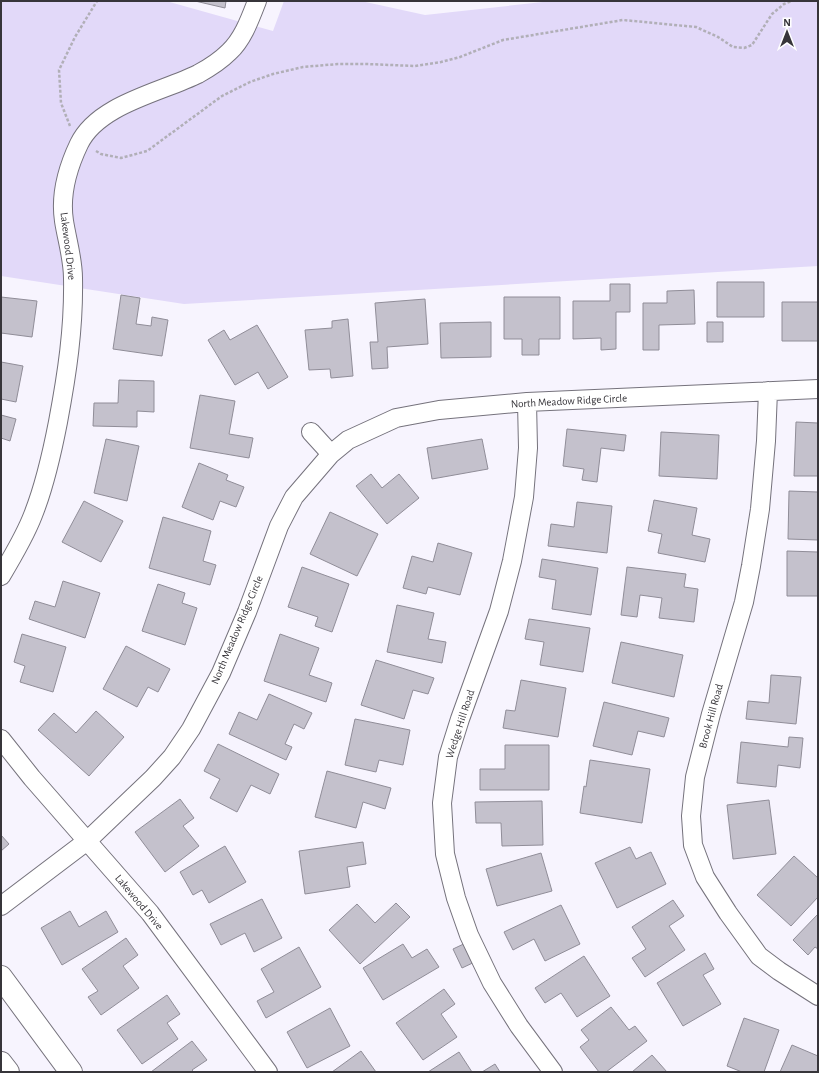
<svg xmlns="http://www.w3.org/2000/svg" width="819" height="1073" viewBox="0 0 819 1073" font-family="'Alegreya Sans',sans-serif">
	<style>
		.green { fill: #e2d9f9 }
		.building { fill: #c4c1cc; stroke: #908d98 }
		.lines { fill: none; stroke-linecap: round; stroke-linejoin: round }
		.street-casing { stroke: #75727c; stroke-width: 20 }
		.secondary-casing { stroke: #75727c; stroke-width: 24 }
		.path { stroke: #b1afb7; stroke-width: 2.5; stroke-dasharray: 3 2; stroke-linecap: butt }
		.street { stroke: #fff; stroke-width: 18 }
		.secondary { stroke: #fff; stroke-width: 22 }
		.labels { text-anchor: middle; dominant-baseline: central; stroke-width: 3; stroke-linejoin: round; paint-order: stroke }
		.street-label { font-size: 11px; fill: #37353a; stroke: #fff }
	</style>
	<rect width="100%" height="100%" fill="#f7f4fe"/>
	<path class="green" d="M1,1H166L273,31L284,1H361L425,15L552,1H818V266L184,304L1,276Z"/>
	<path class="building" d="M195,1H226L225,8Z
		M717,282H764V317H717Z
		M610,284H630V312H616V349L601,350V338L573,339V301H610Z
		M694,290L695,324L659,325V350H643V303H667V291Z
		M121,295L140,298L136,324L151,326L152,317L168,320L162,356L113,349Z
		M1,297L37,301L32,337L1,333Z
		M504,297H560V339H539V355H522V339H504Z
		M425,299L428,344L387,347L388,368L372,369L370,342H378L375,303Z
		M782,302H818V341H782Z
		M348,319L353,376L331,378L330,369L309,370L305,330L332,328V321Z
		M491,322V357L441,358L440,323Z
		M707,322H723V342H707Z
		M257,325L288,377L268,389L258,372L235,385L208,340L224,330L230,340Z
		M1,362L23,366L16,402L1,399Z
		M119,380L154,381V412L137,411V427L93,426L94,403H118Z
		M200,395L235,401L229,434L253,438L249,458L190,448Z
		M1,415L16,419L10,441L1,438Z
		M796,422L818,423V476H794Z
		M567,429L626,435L624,451L601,448L597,482L582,480L584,469L563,466Z
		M661,432L719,435L717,479L659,476Z
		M106,439L139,446L127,501L94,493Z
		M482,439L488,469L432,479L427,448Z
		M199,463L228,475L226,480L244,487L236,507L220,501L213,520L182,507Z
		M371,474L382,488L399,474L419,498L387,524L356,486Z
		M789,491L818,492V540L788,539Z
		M654,500L697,508L692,535L710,539L705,562L658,553L662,534L648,531Z
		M84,501L123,521L101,562L62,542Z
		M577,502L612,506L607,553L548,546L551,524L574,527Z
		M330,512L378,534L357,576L310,554Z
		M163,517L211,531L203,561L216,565L210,585L149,568Z
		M438,543L472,553L460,595L428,587L426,594L403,588L412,556L433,562Z
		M787,551L818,552V596H787Z
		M542,559L598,568L591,615L552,609L556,580L539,577Z
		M302,567L349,584L332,632L315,626L318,617L288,607Z
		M627,567L686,574L684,587L698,589L694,622L659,618L662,598L640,595L637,617L621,615Z
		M63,581L100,593L85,638L29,619L35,601L55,607Z
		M158,584L185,593L182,603L197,608L185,645L142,631Z
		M397,605L434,613L428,639L446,642L442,663L387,652Z
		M529,619L590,628L583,672L540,665L544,642L525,639Z
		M22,634L66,647L53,692L20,682L25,666L14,662Z
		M280,634L319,648L309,675L332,683L326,702L264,681Z
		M621,642L683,655L674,697L612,683Z
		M126,646L170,669L158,692L148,687L137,707L103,689Z
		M376,660L434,678L428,694L413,690L404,719L361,705Z
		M771,675L801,677L796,724L746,719L748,701L769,703Z
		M521,680L566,688L558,737L503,728L506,710L515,711Z
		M269,694L312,713L304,729L294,724L285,744L292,747L286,760L229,734L239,712L257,720Z
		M604,702L669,718L664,737L638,731L632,755L593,746Z
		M96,711L124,737L89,776L38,730L54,713L76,733Z
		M355,719L410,730L403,765L379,760L376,772L345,765Z
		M789,737L803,738L800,768L778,765L776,787L737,783L741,742L788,747Z
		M218,744L279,774L270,794L251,785L237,812L210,798L220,779L204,771Z
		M505,745H549V790H480V769H505Z
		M590,760L650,769L642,823L580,813L584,786L586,787Z
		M327,771L391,788L385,809L363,802L356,828L315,817Z
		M180,799L194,818L183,826L199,846L165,872L135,832Z
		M769,800L776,854L733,859L727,805Z
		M542,801L543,845L502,846L501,823H476L475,802Z
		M1,835L9,844L1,851Z
		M363,842L366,864L347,867L350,887L305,894L299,851Z
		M225,846L246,882L209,903L202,890L193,895L180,872Z
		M630,847L636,859L651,852L666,884L617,908L595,863Z
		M541,853L552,891L497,906L486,869Z
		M794,856L818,878V897L791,926L757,895Z
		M262,899L282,938L254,952L245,933L221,945L210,924Z
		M673,900L684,916L669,926L685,950L645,977L632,958L646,949L632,927Z
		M396,903L410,917L360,964L329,930L357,904L375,923Z
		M561,905L580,944L545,961L534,939L513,950L504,932Z
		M70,911L79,927L106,911L118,932L62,965L41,928Z
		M818,914V949L815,947L808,955L793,940Z
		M126,938L138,955L123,966L139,988L101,1015L88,997L98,991L82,969Z
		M470,941L479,960L462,968L453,949Z
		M403,944L412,958L427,949L439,967L383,1000L363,968Z
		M299,947L321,987L266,1018L257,1001L274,992L261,969Z
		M705,953L714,969L703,975L721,1004L683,1026L657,983Z
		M584,956L610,996L577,1017L561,993L545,1003L535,988Z
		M444,989L455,1004L441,1014L457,1037L423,1060L396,1023Z
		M167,995L180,1014L167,1023L178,1039L142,1064L117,1030Z
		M611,1007L629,1030L635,1026L647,1041L606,1072H599L580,1047L589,1040L581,1030Z
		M330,1008L350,1046L307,1068L287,1032Z
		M744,1018L779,1030L764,1072H742L727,1066Z
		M192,1041L207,1060L192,1070L194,1072H151Z
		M792,1045L818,1056V1072H780Z
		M361,1051L376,1072H332Z
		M459,1052L472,1072H428Z
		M652,1055L667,1072H632Z
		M495,1064L500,1072H482Z"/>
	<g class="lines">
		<g class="street-casing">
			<path id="street" d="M768,391L766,441L760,509L751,566L744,602L711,714L695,777L691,816L693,845L705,877L728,913L759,956L779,971L818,996
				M527,402L528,448L524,497L512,561L499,611L460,719L448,757L442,803L445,854L456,898L469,935L492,983L519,1026L553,1072
				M311,432L331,454
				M1,576C13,556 25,536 33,515C45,485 52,453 58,422C67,374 74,328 73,278C73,259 67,240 64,221C60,195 68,167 79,144C98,104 162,92 198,74C209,68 220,61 229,52C243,39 250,19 257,1
				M1,739L32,778L150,913L268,1072
				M1,906L87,841L153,778L172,757L191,729L221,673L247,612L279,526L294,497L331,454L348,440L396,418L439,410L527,402L818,389"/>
		</g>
		<g class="secondary-casing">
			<path id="secondary" d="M1,977L71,1072
				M1,1063L8,1072"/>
		</g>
		<path class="path" d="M70,126L61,103L59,70L75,37L97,1
			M96,151L101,154L121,158L147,151L222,96L250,82L273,74L303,67L338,64H367L415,66L441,62L460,57L503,40L623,20L696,27L718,37L733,47L744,48L752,45L772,14L784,4L792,1"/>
		<use href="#street" class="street"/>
		<use href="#secondary" class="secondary"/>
	</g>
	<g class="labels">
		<g class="street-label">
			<text transform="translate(68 246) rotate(83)">Lakewood Drive</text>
			<text transform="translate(569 401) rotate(-3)">North Meadow Ridge Circle</text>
			<text transform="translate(237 630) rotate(-67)">North Meadow Ridge Circle</text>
			<text transform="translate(711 716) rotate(-75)">Brook Hill Road</text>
			<text transform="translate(460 724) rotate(-72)">Wedge Hill Road</text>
			<text transform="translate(139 902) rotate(50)">Lakewood Drive</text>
		</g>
	</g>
	<rect width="819" height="1073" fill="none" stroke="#37353a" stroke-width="4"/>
	<g transform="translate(787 32)" stroke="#ffffff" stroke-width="3" paint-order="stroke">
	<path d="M0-3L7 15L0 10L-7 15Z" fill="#37353a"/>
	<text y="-6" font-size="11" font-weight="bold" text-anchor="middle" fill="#37353a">N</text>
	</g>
</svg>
